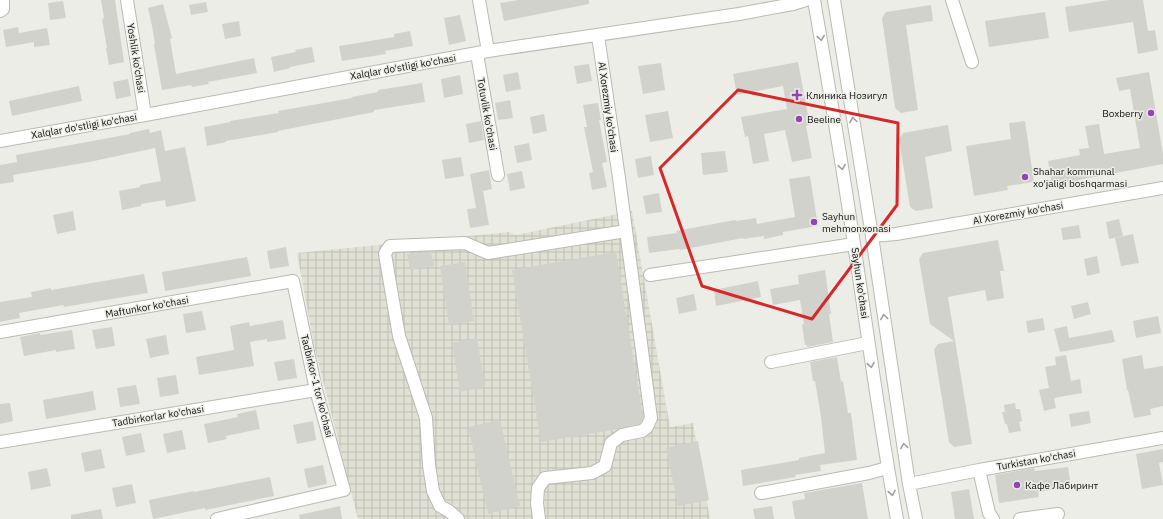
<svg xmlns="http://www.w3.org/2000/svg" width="1163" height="519" viewBox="0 0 1163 519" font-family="'IBM Plex Sans',sans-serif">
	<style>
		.industrial { fill: url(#industrial-grid) }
		.building { fill: #d2d2cd }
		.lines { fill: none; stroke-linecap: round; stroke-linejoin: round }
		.minor-casing { stroke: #b9b9b5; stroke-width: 14 }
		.minor { stroke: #fff; stroke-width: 12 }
		.oneway { stroke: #9f9f9f }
		.marked { fill: none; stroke: #d62828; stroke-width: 3; stroke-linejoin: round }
		.poi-dot { fill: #9345b5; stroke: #edede8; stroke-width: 1.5 }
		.labels { text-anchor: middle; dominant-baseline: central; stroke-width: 3; stroke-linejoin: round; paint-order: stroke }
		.street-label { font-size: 10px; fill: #10100e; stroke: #edede8 }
		.poi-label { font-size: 10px; fill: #10100e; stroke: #edede8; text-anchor: start }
	</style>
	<defs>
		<pattern id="industrial-grid" width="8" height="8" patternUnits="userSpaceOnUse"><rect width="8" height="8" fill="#e1e0d4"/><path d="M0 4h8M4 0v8" fill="none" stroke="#c0bfb5"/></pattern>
	</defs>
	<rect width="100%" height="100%" fill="#edede8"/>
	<path class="industrial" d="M632,211L670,427L693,423L710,519H460L459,517L447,519H358L314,345L297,253L509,232L516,235Z"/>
	<path class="building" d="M101,0H115L124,62L109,65L106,48H107L102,19L104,18Z
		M518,0H589V4L504,21L500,3Z
		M1109,0H1143L1148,31L1155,30L1158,50L1138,54L1133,22L1069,32L1065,7Z
		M63,1L66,18L50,20L48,3Z
		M206,2L208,12L191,15L189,5Z
		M163,4L172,38L170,39L176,74L254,58L257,73L208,82L209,84L192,87L191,85L162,90L154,45L155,44L152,26L148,8Z
		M931,5L933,21L906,25L918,110L901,113L895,108L882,18L886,12Z
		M1045,12L1049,38L989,47L985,21Z
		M460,15L466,41L449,45L444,18Z
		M239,21L241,36L225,39L222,24Z
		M18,27L19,33L47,28L50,45L34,47V42L6,47L3,30Z
		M410,31L413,46L385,51L386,54L342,61L339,46L394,37V34Z
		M312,47L315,62L290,67V68L274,72L271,57L296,52L295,50Z
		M798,62L810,125L806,126L812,158L792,162L785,130L764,134L769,161L753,164L748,136L745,137L741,117L787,109L783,86L737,95L733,74Z
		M661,63L665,90L643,94L638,66Z
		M589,64L592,81L577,84L574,66Z
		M518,72L521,89L506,92L503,75Z
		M1149,72L1163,154V164L1052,185L1048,161L1080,155L1079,149L1089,148L1085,126L1099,124L1104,154L1140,148L1130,89L1119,91L1116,78Z
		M460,75L463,94L444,98L441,79Z
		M128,79L131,96L116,99L113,82Z
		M422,83L425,102L374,110V112L278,131V132L226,141V142L207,146L204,127L230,122V121L279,113L278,111L352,98V97L378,92V90Z
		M79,86L82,101L12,116L9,101Z
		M510,100L513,118L498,120L495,103Z
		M598,103L601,120H599L607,162L602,163L607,187L592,190L589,173L593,172L584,127H587L583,105Z
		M668,111L673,138L650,142L645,115Z
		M544,114L547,131L533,134L530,117Z
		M481,121L484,140L469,143L466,124Z
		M1025,121L1034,182L1007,186L1008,190L974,196L966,146L1011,139L1009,123Z
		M948,125L952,151L925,157L933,208L916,211L910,207L899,139L903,133Z
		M149,129L150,133L161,130L165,151L185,147L196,201L166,207L165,200L141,204V206L122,210L119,191L140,187V185L161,181L155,148L89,162L13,175L14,182L0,184V165L17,162L16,155L87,142L130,134V133Z
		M529,143L532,160L517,163L514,146Z
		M725,151L728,172L703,175L701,153Z
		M651,156L654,175L638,178L635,159Z
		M461,157L464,176L445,179L442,160Z
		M489,170L492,189L483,191L489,225L470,228L467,209L476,208L470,174Z
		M522,171L525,188L510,191L507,174Z
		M810,176L818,226L783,232V235L764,239V236L743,239V238L680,250L679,249L649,253L647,237L677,233L676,231L735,220L736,221L756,218L757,224L795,217L789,179Z
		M659,193L662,212L646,214L643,196Z
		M73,211L76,230L57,234L53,215Z
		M1119,219L1123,236L1109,239L1106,222Z
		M1079,225L1081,238L1063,240L1061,228Z
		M1133,234L1139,263L1121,266L1115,238Z
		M998,240L1004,271H1000L1004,298L987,301L985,290L948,297L972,444L954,447L949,442L934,350L938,344L954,341L930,324L919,259L923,253Z
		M286,247L289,266L270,269L267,251Z
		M431,252L434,266L410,270L407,254Z
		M616,252L643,417L641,422L639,424L618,429L541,442L512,270Z
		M1097,256L1100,273L1087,276L1084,259Z
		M247,257L251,276L165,291L162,272Z
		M465,262L474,321L449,325L440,266Z
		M825,270L831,314H829L833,342L807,347V345H805L802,325L804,324L800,300L773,305L770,289L799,284L798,275Z
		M144,274L148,293L64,307L63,305L19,313L20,318L0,322V302L32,297L31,292L51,288V290Z
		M758,281L761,297L716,306L714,290Z
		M694,294L697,310L679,314L676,298Z
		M1088,302L1091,314L1074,319L1071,306Z
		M202,311L206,330L186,333L183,314Z
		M1158,316L1161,333L1136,338L1133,321Z
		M1043,318L1045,330L1028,333L1026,321Z
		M283,320L286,339L267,342V339L250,342L254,366L199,375L196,357L234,350L230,326L249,322L250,326Z
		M1067,326L1069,338L1112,330L1115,342L1060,352L1054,329Z
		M112,327L115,346L96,349L92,330Z
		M72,330L75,349L56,352V350L24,356L20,337L40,333V335Z
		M166,335L169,354L150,358L146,339Z
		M477,338L485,387L460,392L452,343Z
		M1066,355L1071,381L1080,379L1082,393L1054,398L1056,408L1044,411L1039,390L1049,388L1045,367L1056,365L1055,357Z
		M1142,355L1144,369L1163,366V406L1150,409L1151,415L1134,418L1128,390H1127L1122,359Z
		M837,357L841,382L843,381L848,413H851L857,460L820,465L821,471L795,475L796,477L743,486L741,470L799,460V458L825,453L821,417L815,381H813L810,362Z
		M294,359L297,378L278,381L274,362Z
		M176,375L179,394L160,397L157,378Z
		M136,385L140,404L120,407L117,388Z
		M93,391L96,410L46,419L43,400Z
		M10,403L13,421L0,424V404Z
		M1015,403L1016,409H1020L1022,421L1019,422L1021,431L1009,433L1007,424H1005L1002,412H1005L1004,405Z
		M256,410L260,429L226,436L227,439L208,443L204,424L238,417L237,414Z
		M1089,411L1091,423L1071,427L1069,414Z
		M500,420L520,506L488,514L468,427Z
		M313,421L316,440L297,444L293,425Z
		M182,430L186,449L167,453L163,434Z
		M141,433L145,452L126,456L122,437Z
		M698,441L709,500L678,506L666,448Z
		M101,449L105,468L85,472L81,453Z
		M1163,449V462L1159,463L1163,485L1142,489L1136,454Z
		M323,465L327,484L308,488L304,469Z
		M1068,467L1071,487L1038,492L1039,497L999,503L995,475L1034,468L1035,471Z
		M47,468L51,486L31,490L28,472Z
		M270,477L274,496L205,510V508L153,519L149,500L194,491V492Z
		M862,483L868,519H795L792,501L805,499L804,493Z
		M132,484L136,503L116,507L112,488Z
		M969,489L974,519H955L951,492Z
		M340,506L342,519H300L299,515Z
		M772,506L774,519H755L753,509Z
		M101,509L103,519H71V515Z"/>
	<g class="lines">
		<g class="minor-casing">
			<path id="minor" d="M127,0L145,115
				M479,0L488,51
				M814,0C828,81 842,163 854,244C868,336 880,428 897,519
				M834,0L872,236L909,484L916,519
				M952,0L972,62
				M0,11L3,9V0
				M477,54L498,175
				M0,141L145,115L488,51L739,14L793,4L806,0
				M872,236L896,234L1163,188
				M650,275L854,244
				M0,332L293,281L316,390L344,490L217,519
				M771,362L868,343
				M0,442L316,390
				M979,470L989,513L993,519
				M909,484L979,470L1163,438
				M761,493L869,473L887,468
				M458,519L449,511L440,506L433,491L429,465L426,418L399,336L385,254L387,250L390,246L465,243L488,253L626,231
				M539,519L537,503L538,488L545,478L592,473L605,466L611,443L622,435L642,431L647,427L651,418L619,178L598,36
				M1020,519L1058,514"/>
		</g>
		<use href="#minor" class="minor"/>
	</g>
	<defs><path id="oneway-chevron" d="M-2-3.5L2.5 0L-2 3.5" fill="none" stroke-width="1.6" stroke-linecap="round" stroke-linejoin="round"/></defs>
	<g class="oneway">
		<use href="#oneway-chevron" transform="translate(821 38) rotate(81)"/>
		<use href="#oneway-chevron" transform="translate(853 120) rotate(-99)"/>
		<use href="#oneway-chevron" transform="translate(842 167) rotate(81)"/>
		<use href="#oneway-chevron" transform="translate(884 317) rotate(-98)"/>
		<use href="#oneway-chevron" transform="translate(871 365) rotate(81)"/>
		<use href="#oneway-chevron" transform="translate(904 446) rotate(-99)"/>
		<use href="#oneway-chevron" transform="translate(892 493) rotate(80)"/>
	</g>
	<path class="marked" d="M738,90L898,123L897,205L812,319L702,286L660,168Z"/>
	<g class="poi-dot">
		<path d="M795 89h4v4h4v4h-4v4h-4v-4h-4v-4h4z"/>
		<circle cx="1151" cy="113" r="4"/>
		<circle cx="799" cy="119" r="4"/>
		<circle cx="1025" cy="177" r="4"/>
		<circle cx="814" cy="222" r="4"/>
		<circle cx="1017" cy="485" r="4"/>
	</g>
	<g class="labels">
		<g class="street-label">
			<text transform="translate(136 58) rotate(81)">Yoshlik ko'chasi</text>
			<text transform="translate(403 67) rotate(-10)">Xalqlar do'stligi ko'chasi</text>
			<text transform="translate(608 107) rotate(82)">Al Xorezmiy ko'chasi</text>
			<text transform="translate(487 114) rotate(80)">Totuvlik ko'chasi</text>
			<text transform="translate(84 126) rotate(-10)">Xalqlar do'stligi ko'chasi</text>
			<text transform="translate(1018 213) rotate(-10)">Al Xorezmiy ko'chasi</text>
			<text transform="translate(860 283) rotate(82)">Sayhun ko'chasi</text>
			<text transform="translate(147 307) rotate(-10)">Maftunkor ko'chasi</text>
			<text transform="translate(317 386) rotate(76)">Tadbirkor-1 tor ko'chasi</text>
			<text transform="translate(158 416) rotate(-9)">Tadbirkorlar ko'chasi</text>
			<text transform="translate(1036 460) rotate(-10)">Turkistan ko'chasi</text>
		</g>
		<g class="poi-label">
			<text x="806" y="95">Клиника Нозигул</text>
			<text x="1143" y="113" text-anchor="end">Boxberry</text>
			<text x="807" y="119">Beeline</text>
			<text x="1033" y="171">Shahar kommunal<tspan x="1033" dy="12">xo'jaligi boshqarmasi</tspan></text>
			<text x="822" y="216">Sayhun<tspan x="822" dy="12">mehmonxonasi</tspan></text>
			<text x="1025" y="485">Кафе Лабиринт</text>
		</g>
	</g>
</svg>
